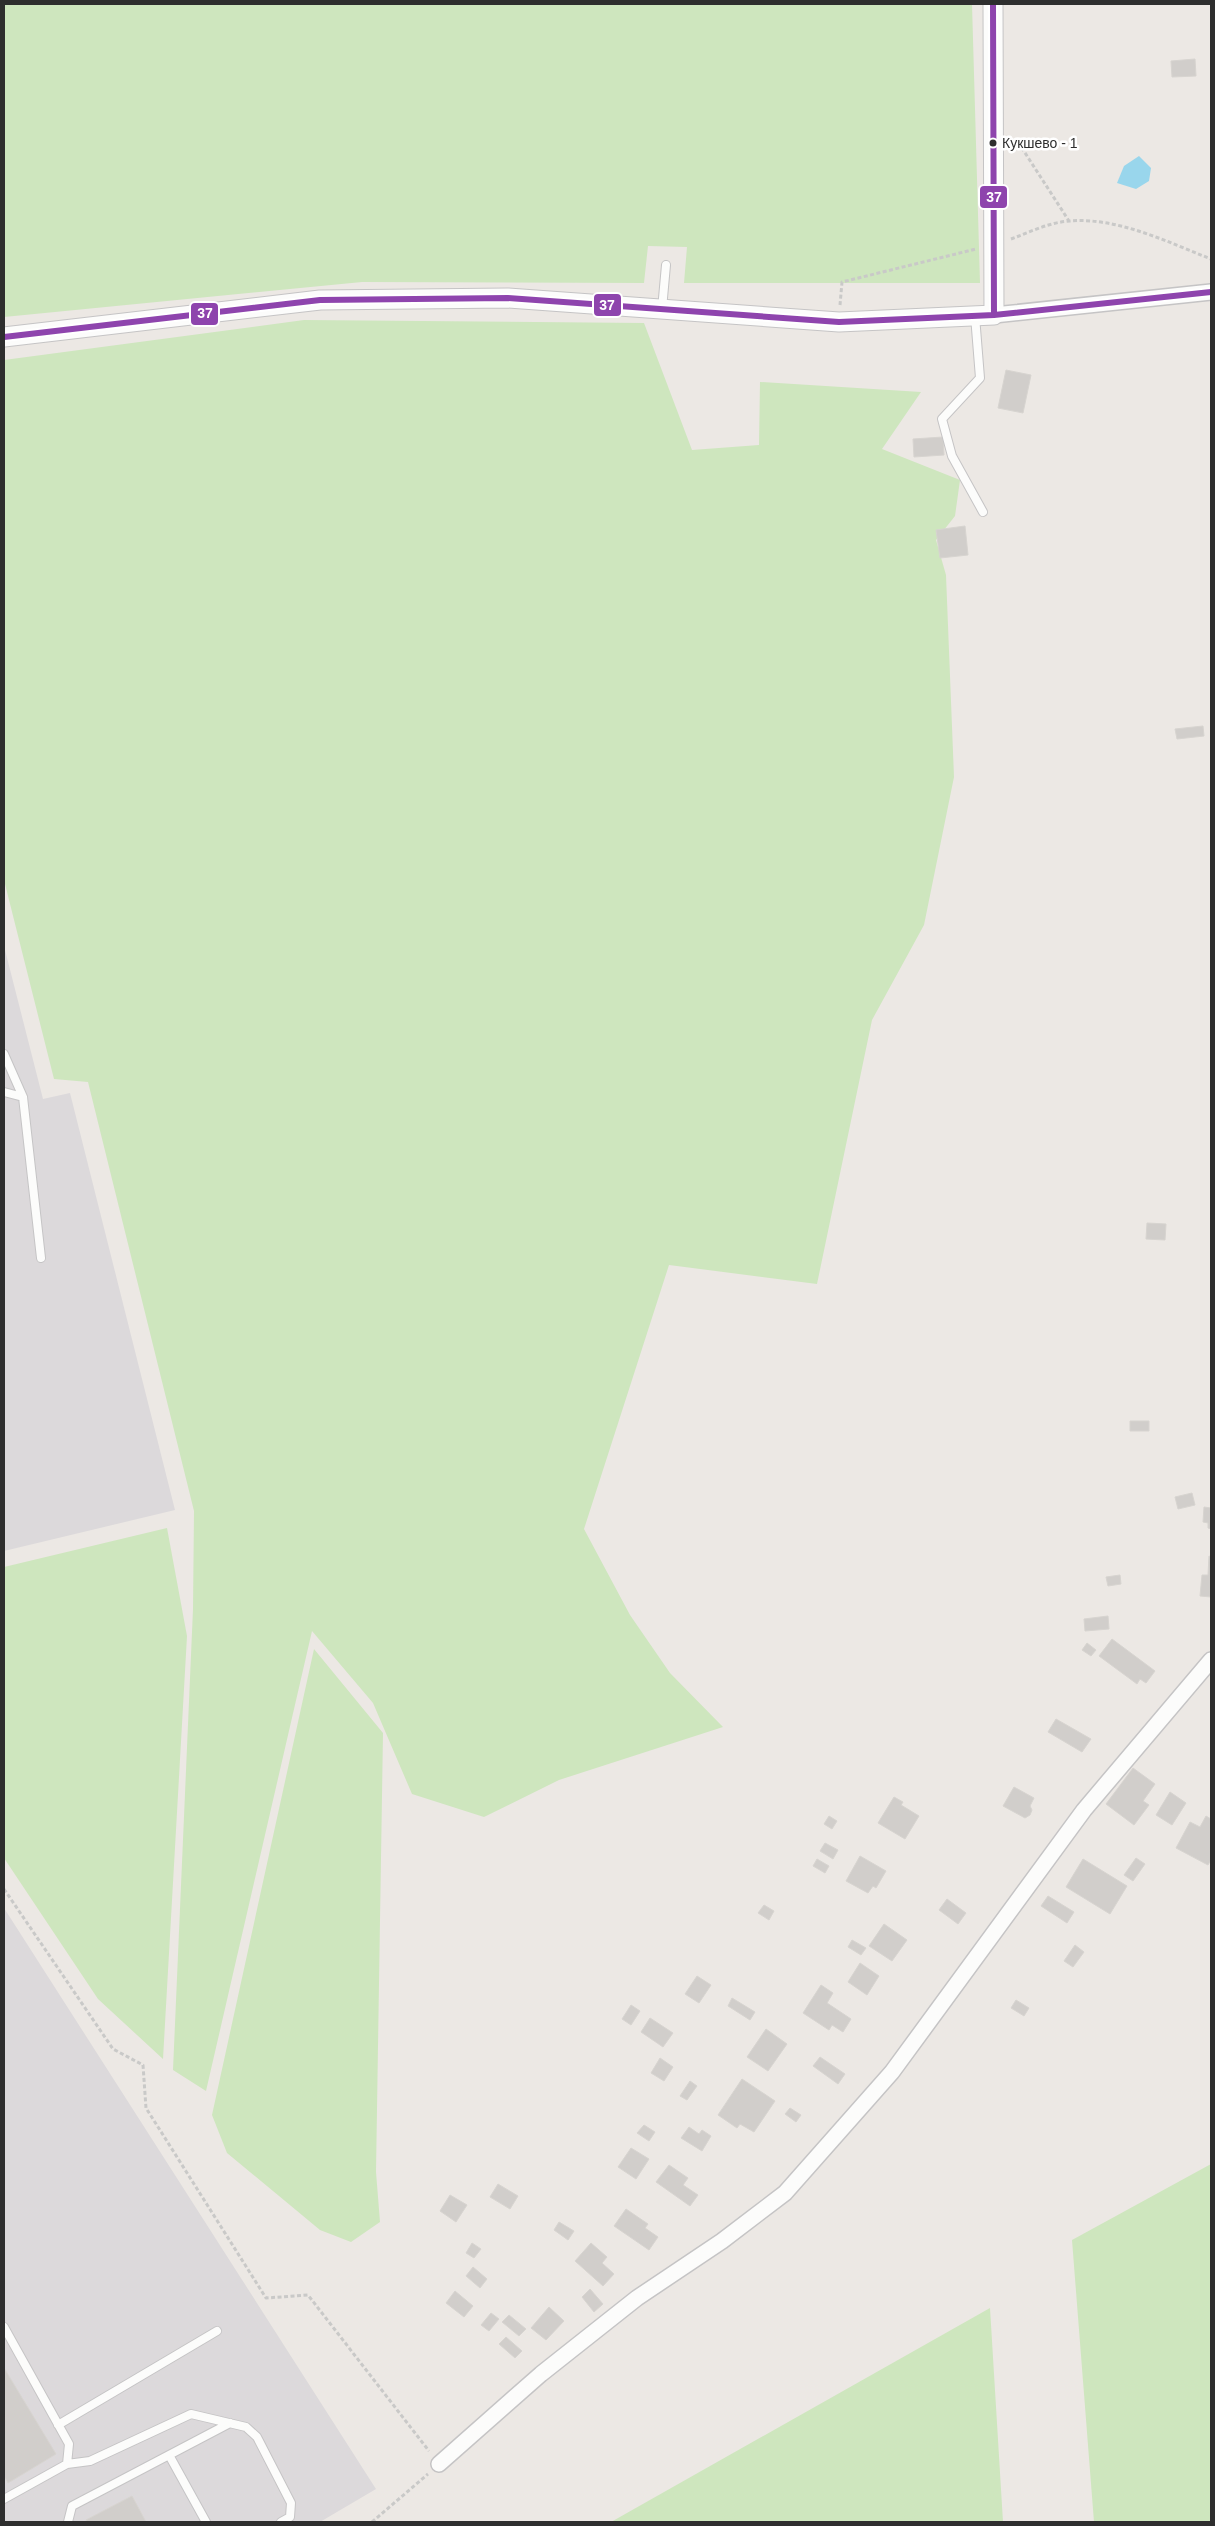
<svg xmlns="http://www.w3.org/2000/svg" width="1215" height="2526" viewBox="0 0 1215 2526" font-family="Helvetica,sans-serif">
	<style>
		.industrial { fill: #dcd9db }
		.green { fill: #cee6be }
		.water { fill: #99d6ec }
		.building { fill: #d1cecb; stroke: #d7d4d0 }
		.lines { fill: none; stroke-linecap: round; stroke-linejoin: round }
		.service-casing { stroke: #c5c4c5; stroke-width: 10 }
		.minor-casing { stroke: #c5c4c5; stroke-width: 18 }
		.tertiary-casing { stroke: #c5c4c5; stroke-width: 21 }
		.path { stroke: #c9c9c8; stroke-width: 3; stroke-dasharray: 4 2.5; stroke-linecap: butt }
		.service { stroke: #fcfcfb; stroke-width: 8 }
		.minor { stroke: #fcfcfb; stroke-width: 15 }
		.tertiary { stroke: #fcfcfb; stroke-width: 19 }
		.bus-1-casing { stroke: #fff; stroke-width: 10 }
		.bus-1 { stroke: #8e44ad; stroke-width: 6 }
		.bus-dot { fill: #2e2e2e; stroke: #fff; stroke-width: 2 }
		.labels { text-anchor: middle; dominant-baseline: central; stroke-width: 5; stroke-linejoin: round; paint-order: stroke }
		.bus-label { font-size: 14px; fill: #2e2e2e; stroke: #fff; text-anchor: start }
		.line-badge { stroke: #fff; stroke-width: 2 }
		.badge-label { font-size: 14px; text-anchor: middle; font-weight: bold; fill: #fff }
	</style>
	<rect width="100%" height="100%" fill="#ece8e4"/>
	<path class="industrial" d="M4,946L43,1099L70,1093L175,1510L4,1551Z
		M4,1908L376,2489L320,2522H4Z"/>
	<path class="green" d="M4,4H972L980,283H684L687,247L648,246L644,283L362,282L4,317Z
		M304,320L644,323L692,450L759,445L760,382L921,392L882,449L960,480L955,516L936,540L946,575L954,777L924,925L872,1020L817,1284L669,1265L584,1529L630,1615L670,1673L723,1727L559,1780L484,1817L412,1794L373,1703L312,1631L206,2091L173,2070L193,1609L194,1511L88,1082L54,1079L4,880V360Z
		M167,1528L187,1636L163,2059L98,1999L4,1858V1567Z
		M314,1649L383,1733L376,2172L380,2222L351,2242L320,2230L227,2153L212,2115Z
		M1211,2164V2522H1094L1072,2240Z
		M990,2308L1003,2522H611Z"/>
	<path class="water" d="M1139,156L1151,168L1149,181L1136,189L1117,183L1124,166Z"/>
	<path class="building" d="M1195,59L1196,76L1172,77L1171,61Z
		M1006,370L1031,375L1023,413L998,408Z
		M943,437L944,455L914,457L913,439Z
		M965,526L968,555L940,558L936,530Z
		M1203,726L1204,736L1177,739L1175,729Z
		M1147,1223L1166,1224L1165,1240L1146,1239Z
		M1130,1421H1149V1431H1130Z
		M1192,1493L1195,1505L1178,1509L1175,1497Z
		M1204,1507L1211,1508V1529L1208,1528V1523L1203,1522Z
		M1209,1556L1211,1557V1597L1200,1596L1202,1575H1208Z
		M1120,1575L1121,1584L1108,1586L1106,1577Z
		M1108,1616L1109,1629L1085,1631L1084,1619Z
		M1112,1639L1155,1671L1146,1683L1140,1679L1137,1684L1099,1656Z
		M1087,1643L1096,1650L1091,1656L1082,1650Z
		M1056,1719L1091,1739L1082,1752L1048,1732Z
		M1133,1768L1155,1784L1143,1801L1149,1805L1134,1825L1106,1804Z
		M1014,1787L1034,1798L1030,1806L1032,1810L1030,1815L1025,1818L1003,1806Z
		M1170,1792L1186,1803L1172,1825L1156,1815Z
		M894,1797L903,1802L901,1805L919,1816L905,1839L878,1823Z
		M829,1816L837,1821L832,1829L824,1824Z
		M1206,1816L1211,1819V1860L1208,1865L1176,1848L1190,1822L1200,1827Z
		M825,1843L838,1850L833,1859L820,1851Z
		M860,1856L886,1871L876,1888L873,1886L868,1893L846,1881Z
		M1136,1858L1145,1864L1133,1881L1124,1875Z
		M817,1859L829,1866L825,1873L813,1866Z
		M1083,1859L1127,1886L1110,1914L1066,1887Z
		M1048,1896L1074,1912L1067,1923L1041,1906Z
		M947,1899L966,1913L958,1924L939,1910Z
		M764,1905L774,1911L769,1920L758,1913Z
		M884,1924L907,1940L892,1961L869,1946Z
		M852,1940L866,1948L861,1955L848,1947Z
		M1075,1945L1084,1952L1073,1967L1064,1961Z
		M860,1963L879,1976L867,1995L848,1982Z
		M697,1976L711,1985L699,2003L685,1994Z
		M821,1985L833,1993L827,2003L851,2019L843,2032L832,2025L829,2030L803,2013Z
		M732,1998L755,2012L750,2020L728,2006Z
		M1016,2000L1029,2008L1024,2016L1011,2008Z
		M631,2005L640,2011L631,2025L622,2019Z
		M650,2018L673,2033L663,2047L641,2032Z
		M766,2029L787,2044L768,2071L747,2057Z
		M820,2057L845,2074L838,2084L813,2066Z
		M660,2058L673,2067L664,2081L651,2073Z
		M742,2079L775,2101L754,2132L740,2124L737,2128L718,2115Z
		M690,2081L697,2086L687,2100L680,2096Z
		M790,2108L801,2115L796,2122L785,2114Z
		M644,2125L655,2132L649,2141L637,2133Z
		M689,2127L699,2134L702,2130L711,2136L702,2151L681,2138Z
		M631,2148L649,2159L636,2179L618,2167Z
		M669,2165L688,2178L683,2185L698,2195L690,2206L656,2182Z
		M498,2184L518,2196L510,2209L490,2197Z
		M450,2195L467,2205L456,2222L440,2211Z
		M626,2209L648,2224L645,2228L658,2237L649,2250L614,2226Z
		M559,2222L574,2231L568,2240L554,2230Z
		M472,2243L481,2249L474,2258L466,2253Z
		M591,2243L607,2257L602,2263L614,2274L603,2286L575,2261Z
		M473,2267L487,2279L480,2288L466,2276Z
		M590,2289L603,2304L594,2312L582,2297Z
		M455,2291L473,2306L464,2317L446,2303Z
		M549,2307L564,2321L546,2340L531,2328Z
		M491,2313L499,2319L489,2331L481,2325Z
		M509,2315L526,2329L519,2336L502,2322Z
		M506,2337L522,2351L515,2358L499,2344Z
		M4,2368L56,2454L8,2483L4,2476Z
		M132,2496L146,2522H87L86,2520Z"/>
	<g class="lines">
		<g class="service-casing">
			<path id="service" d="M662,309L666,265
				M975,316L980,378L942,419L952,456L983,512
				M4,1054L23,1097
				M4,1092L23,1097L41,1258
				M4,2327L69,2444L67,2464L4,2499
				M58,2425L217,2331
				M169,2455L206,2522
				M67,2464L90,2461L191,2414L246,2427L257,2437L291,2503L290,2517L281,2522
				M68,2522L72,2506L230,2423"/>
		</g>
		<g class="minor-casing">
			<path id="minor" d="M994,315L1211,292
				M439,2464L541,2374L637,2298L722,2241L785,2193L892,2072L1084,1810L1211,1660"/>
		</g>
		<g class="tertiary-casing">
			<path id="tertiary" d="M4,337L320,300L508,298L839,322L994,315L993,4"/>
		</g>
		<path class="path" d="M1018,142L1069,221
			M1011,239C1030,232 1050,222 1070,221C1117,217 1168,242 1211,259
			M840,305L842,282L976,249
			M4,1889L113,2049L143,2065L146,2108L266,2298L308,2295L429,2451
			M372,2522L428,2474"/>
		<use href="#service" class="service"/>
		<use href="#minor" class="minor"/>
		<use href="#tertiary" class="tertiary"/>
		<g class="bus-1-casing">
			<path id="bus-1" d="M993,4L994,315
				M4,337L320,300L508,298L839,322L994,315L1211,292"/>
		</g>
		<use href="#bus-1" class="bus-1"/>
	</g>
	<circle class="bus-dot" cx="993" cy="143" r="4.5"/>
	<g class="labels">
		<g class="bus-label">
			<text x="1002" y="143">Кукшево - 1</text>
		</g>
	</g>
	<g class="line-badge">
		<rect x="979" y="185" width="29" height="24" rx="5" fill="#8e44ad"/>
		<rect x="593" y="293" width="29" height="24" rx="5" fill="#8e44ad"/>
		<rect x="190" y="302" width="29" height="24" rx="5" fill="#8e44ad"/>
	</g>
	<g class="badge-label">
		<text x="994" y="202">37</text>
		<text x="607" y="310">37</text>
		<text x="205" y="318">37</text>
	</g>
	<rect width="1215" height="2526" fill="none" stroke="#2e2e2e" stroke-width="10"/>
</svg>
